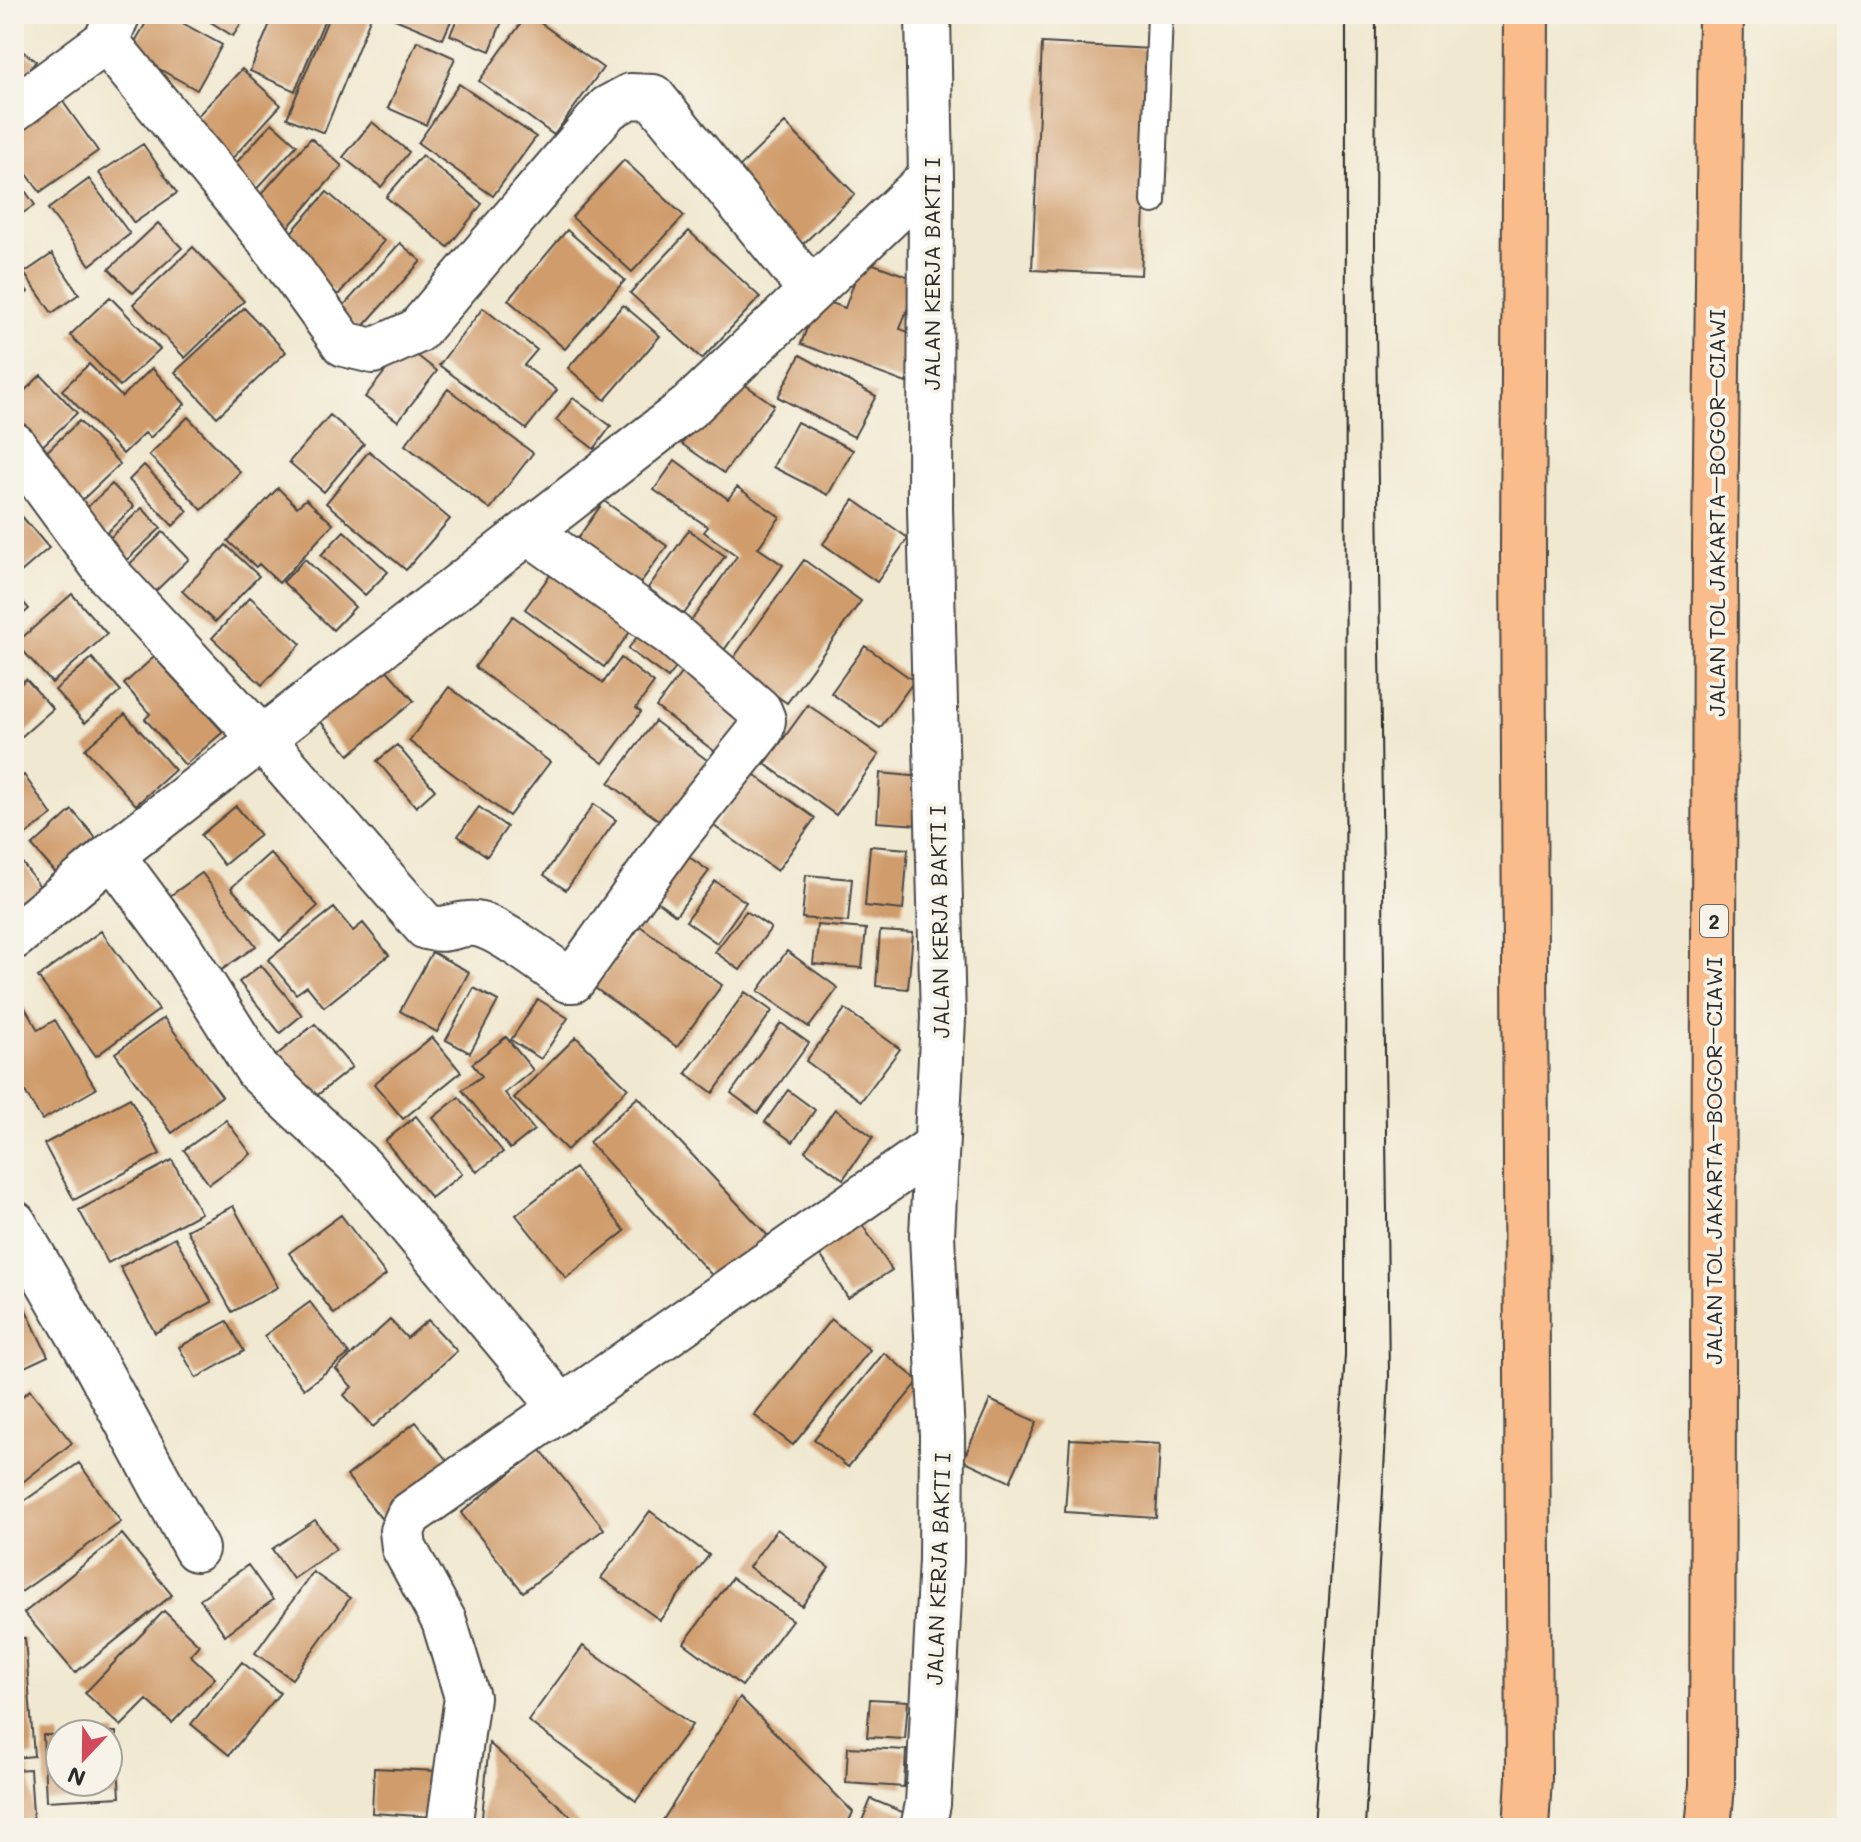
<svg xmlns="http://www.w3.org/2000/svg" width="1861" height="1842" viewBox="0 0 1861 1842" font-family="Mali,sans-serif">
	<style>
		.building { fill: #d09c6c }
		.lines { fill: none; stroke-linecap: round; stroke-linejoin: round }
		.lane-casing { stroke: #494744; stroke-width: 28 }
		.street-casing { stroke: #494744; stroke-width: 48 }
		.highway-casing { stroke: #494744; stroke-width: 48 }
		.lane { stroke: #fff; stroke-width: 24 }
		.street { stroke: #fff; stroke-width: 44 }
		.highway { stroke: #f9bc8a; stroke-width: 44 }
		.tram { stroke: #2b2b2b; stroke-width: 2 }
		.labels { text-anchor: middle; dominant-baseline: central; stroke-width: 8; stroke-linejoin: round; paint-order: stroke }
		.shield { fill: #f7f3e8; stroke: #686764; stroke-width: 2 }
		.shield-label { font-size: 20px; font-weight: bold; fill: #2b2b2b }
		.street-label { font-size: 22px; fill: #2b2b2b; stroke: #f7f3e8 }
	</style>
	<rect width="100%" height="100%" fill="#f7f3e8"/>
	<filter id="ink" filterUnits="userSpaceOnUse"><feTurbulence type="fractalNoise" baseFrequency=".0125" numOctaves="2"/><feDisplacementMap in="SourceGraphic" scale="16" xChannelSelector="R" yChannelSelector="G"/><feConvolveMatrix kernelMatrix="1 2 1 2 8 2 1 2 1" color-interpolation-filters="sRGB"/></filter>
	<filter id="wash" filterUnits="userSpaceOnUse"><feTurbulence type="fractalNoise" baseFrequency=".006" numOctaves="4" result="noise"/><feDisplacementMap in="SourceGraphic" scale="32" xChannelSelector="R" yChannelSelector="G"/><feGaussianBlur stdDeviation="1.8" result="paint"/><feColorMatrix in="noise" values="0 0 0 0 0 0 0 0 0 0 0 0 0 0 0 0 0 1.4 0 .05"/><feComposite in="paint" operator="in"/></filter>
	<g filter="url(#wash)">
		<rect width="100%" height="100%" fill="#f0e8d0"/>
		<g id="blocks">
			<path class="building" d="M151,14H166L222,45L197,90L129,52Z
				M198,14H247L233,36Z
				M274,14H327L295,91L250,71Z
				M330,14H372L324,133L287,118Z
				M383,14H454L443,39Z
				M459,14H505L490,51L450,35Z
				M528,14L603,68L554,135L479,81Z
				M417,41L455,58L426,125L388,108Z
				M1042,43L1151,49L1141,275L1032,270Z
				M14,45L36,61L14,90Z
				M242,69L281,105L229,162L189,125Z
				M459,84L536,137L493,196L418,143Z
				M56,92L98,151L40,192L14,156V122Z
				M372,122L409,152L381,187L343,157Z
				M272,123L297,145L252,194L228,172Z
				M785,123L855,194L801,246L731,175Z
				M311,138L342,166L281,235L249,208Z
				M143,144L177,193L134,223L99,173Z
				M422,155L482,204L448,247L386,197Z
				M624,160L684,216L632,272L572,217Z
				M14,175L35,205L14,219Z
				M89,179L130,234L90,265L48,209Z
				M327,192L384,241L338,295L280,245Z
				M158,223L182,248L133,293L109,269Z
				M567,230L625,280L565,349L508,300Z
				M689,231L760,297L702,359L630,293Z
				M400,243L421,261L359,331L338,312Z
				M193,247L244,301L185,358L133,304Z
				M52,254L79,294L52,313L24,273Z
				M862,260L918,280L900,329L922,337L906,383L801,344L818,298L845,308Z
				M14,272L28,292L14,302Z
				M110,297L160,349L120,386L70,335Z
				M623,305L660,336L605,400L568,368Z
				M244,308L286,352L217,417L175,372Z
				M483,308L537,350L524,365L557,390L526,429L439,365Z
				M405,346L437,371L398,421L365,397Z
				M800,355L876,396L854,437L778,397Z
				M89,364L122,397L152,368L185,404L150,438L145,433L123,454L62,390Z
				M41,375L77,413L31,457L14,440V401Z
				M731,375L774,405L724,473L682,444Z
				M448,389L533,453L490,509L405,445Z
				M573,398L611,426L594,449L556,420Z
				M330,415L364,444L324,492L289,462Z
				M188,417L240,472L202,510L149,455Z
				M79,421L120,464L78,504L37,461Z
				M797,422L853,450L828,495L773,467Z
				M369,451L450,519L406,570L326,503Z
				M675,460L728,499L737,487L780,517L758,548L783,565L720,656L684,631L737,556L704,532L708,527L654,490Z
				M144,465L188,511L173,526L129,480Z
				M112,484L134,507L99,540L78,516Z
				M278,488L297,507L306,499L333,524L279,583L259,564L256,567L228,541Z
				M854,500L908,538L877,582L823,544Z
				M604,501L667,546L633,593L571,548Z
				M14,507L49,548L14,578Z
				M142,508L161,528L119,567L100,547Z
				M689,530L725,556L684,614L648,588Z
				M344,531L388,572L365,595L321,555Z
				M163,532L189,559L141,605L115,578Z
				M226,545L259,576L215,622L182,591Z
				M305,559L355,607L333,630L283,582Z
				M804,560L861,601L787,703L730,663Z
				M557,566L635,625L604,667L525,609Z
				M14,592L29,609L14,622Z
				M72,594L107,634L52,683L16,643Z
				M250,597L301,644L262,685L212,638Z
				M513,616L603,683L621,658L654,683L636,708L641,712L603,763L475,667Z
				M645,626L685,656L668,678L628,649Z
				M865,646L914,681L880,728L831,693Z
				M154,657L223,732L185,765L145,719L150,714L124,684Z
				M92,658L121,691L85,723L55,690Z
				M378,660L414,701L349,755L315,715Z
				M685,668L756,721L726,760L656,707Z
				M26,679L53,709L21,737L14,729V690Z
				M449,687L550,762L509,816L409,741Z
				M808,705L879,755L836,815L765,764Z
				M125,714L175,770L136,805L85,749Z
				M655,721L715,766L669,828L609,783Z
				M397,745L435,790L416,807L377,761Z
				M752,773L815,818L777,871L714,826Z
				M880,773L922,777L919,825L877,822Z
				M24,775L52,815L14,843V782Z
				M594,804L616,820L566,890L544,875Z
				M236,806L260,835L224,865L201,835Z
				M479,807L507,827L487,856L458,836Z
				M72,810L96,838L56,873L32,846Z
				M870,846L908,849L903,910L865,906Z
				M682,852L709,871L676,915L650,896Z
				M270,853L318,906L280,941L231,888Z
				M18,857L47,896L14,924V860Z
				M202,873L256,946L220,971L167,898Z
				M806,875L852,879L848,922L802,918Z
				M715,881L746,902L717,943L686,921Z
				M334,908L353,931L363,923L389,955L324,1007L307,986L296,994L268,960Z
				M746,911L771,928L740,970L715,952Z
				M817,925L866,929L862,968L813,964Z
				M640,926L722,985L677,1047L595,988Z
				M101,931L159,1010L96,1056L38,977Z
				M880,931L913,933L908,989L876,986Z
				M787,951L838,988L809,1027L758,991Z
				M432,952L469,972L437,1032L400,1011Z
				M261,965L302,1015L280,1033L239,982Z
				M474,988L498,1001L470,1053L446,1040Z
				M14,989L38,1030L55,1020L96,1089L42,1120L14,1073Z
				M745,992L772,1011L713,1093L686,1073Z
				M538,999L568,1018L541,1059L511,1040Z
				M845,1009L900,1049L861,1101L806,1061Z
				M164,1018L222,1096L172,1133L115,1053Z
				M781,1023L809,1043L758,1113L731,1093Z
				M315,1024L352,1067L304,1106L268,1062Z
				M432,1037L461,1072L403,1119L374,1084Z
				M506,1037L533,1070L505,1093L534,1130L510,1149L462,1090L482,1076L472,1064Z
				M576,1037L628,1088L567,1150L514,1098Z
				M788,1090L815,1110L793,1142L765,1122Z
				M459,1097L503,1152L477,1172L433,1118Z
				M638,1097L770,1238L720,1284L589,1142Z
				M130,1098L160,1154L74,1200L44,1144Z
				M835,1109L873,1137L843,1179L805,1151Z
				M416,1116L462,1174L431,1198L385,1141Z
				M226,1120L251,1154L209,1184L184,1150Z
				M172,1160L201,1213L108,1263L79,1210Z
				M575,1168L625,1231L566,1278L516,1215Z
				M233,1206L278,1287L232,1312L187,1230Z
				M855,1214L892,1270L848,1298L812,1242Z
				M341,1215L386,1275L334,1314L289,1253Z
				M175,1237L212,1302L155,1333L120,1267Z
				M310,1302L349,1354L304,1389L264,1336Z
				M24,1306L48,1356L14,1372V1311Z
				M831,1319L870,1350L793,1445L754,1415Z
				M390,1320L407,1338L428,1320L457,1351L373,1427L344,1395L352,1387L336,1369Z
				M227,1321L244,1351L196,1378L179,1347Z
				M884,1353L919,1381L848,1467L814,1439Z
				M30,1390L72,1443L14,1489V1403Z
				M990,1400L1037,1422L1010,1482L963,1460Z
				M416,1422L452,1467L384,1522L347,1476Z
				M1070,1439L1160,1444L1156,1518L1065,1512Z
				M540,1449L604,1529L523,1592L461,1513Z
				M79,1463L121,1522L21,1592L14,1581V1508Z
				M650,1511L709,1555L660,1620L601,1578Z
				M315,1520L336,1549L293,1579L272,1549Z
				M777,1529L829,1568L802,1606L749,1567Z
				M122,1534L172,1595L75,1673L24,1613Z
				M248,1565L273,1600L225,1635L200,1599Z
				M313,1572L350,1598L292,1679L255,1653Z
				M732,1578L792,1620L742,1686L684,1643Z
				M164,1611L199,1645L190,1655L215,1678L172,1723L147,1700L121,1726L85,1693Z
				M14,1638H25L34,1756L14,1758Z
				M583,1646L692,1725L636,1801L528,1721Z
				M242,1662L280,1693L229,1755L191,1724Z
				M740,1697L853,1812L846,1828H658Z
				M870,1699L908,1701L905,1739L867,1737Z
				M108,1732H116L120,1797L46,1801L43,1735H60V1782H108Z
				M489,1743L584,1828H481Z
				M848,1747L906,1750L904,1787L846,1783Z
				M374,1768L437,1771L434,1817L372,1813Z
				M30,1769L34,1828H14V1770Z
				M871,1799L912,1816L908,1828H859Z"/>
		</g>
	</g>
	<g filter="url(#ink)">
		<use href="#blocks" fill-opacity="0" stroke="#494744" stroke-width="2"/>
		<g class="lines">
			<g class="lane-casing">
				<path id="lane" d="M1153,201L1160,14"/>
			</g>
			<g class="street-casing">
				<path id="street" d="M106,41L267,237L344,344L373,351L417,331L608,108L630,96L653,97L810,289
					M14,109L106,41L117,16
					M14,445L110,576L263,740L426,927C447,933 457,922 476,924C498,927 549,966 568,980H573L673,840L761,730L763,720L759,710L673,635L529,532
					M112,855L175,940L258,1071L362,1168L562,1408
					M14,937L112,855L690,406L931,177
					M14,1223L90,1354L196,1549
					M449,1828L467,1697L444,1621L404,1548L402,1531L409,1515L936,1146
					M923,1828L928,1804L941,1560L942,1436L932,1235L943,1019L930,508L931,177L928,14"/>
			</g>
			<g class="highway-casing">
				<path id="highway" d="M1526,14L1523,554L1529,1778L1526,1828
					M1708,1828L1712,1786L1715,547L1721,14"/>
			</g>
			<use href="#lane" class="lane"/>
			<use href="#street" class="street"/>
			<use href="#highway" class="highway"/>
			<path class="tram" d="M1314,1828L1345,1355L1346,14
				M1365,1828L1389,1377L1375,243L1376,14"/>
		</g>
	</g>
	<g class="labels">
		<rect class="shield" x="1700" y="905" width="28" height="32" rx="6"/>
		<g class="shield-label">
			<text x="1714" y="921">2</text>
		</g>
		<g class="street-label">
			<text transform="translate(931 274) rotate(-90)">JALAN KERJA BAKTI I</text>
			<text transform="translate(1716 513) rotate(-90)">JALAN TOL JAKARTA–BOGOR–CIAWI</text>
			<text transform="translate(939 922) rotate(-91)">JALAN KERJA BAKTI I</text>
			<text transform="translate(1713 1161) rotate(-90)">JALAN TOL JAKARTA–BOGOR–CIAWI</text>
			<text transform="translate(938 1569) rotate(-88)">JALAN KERJA BAKTI I</text>
		</g>
	</g>
	<rect width="1861" height="1842" fill="none" stroke="#f7f3e8" stroke-width="48"/>
	<g transform="translate(84 1758) rotate(202)"><circle r="38" fill="#f7f3e8" stroke="#a5a39c" stroke-width="2"/>
	<path d="M0-6L14 30L0 20L-14 30Z" fill="#d1495b"/>
	<text y="-12" font-size="22" font-weight="bold" text-anchor="middle" fill="#2b2b2b">N</text>
	</g>
</svg>
